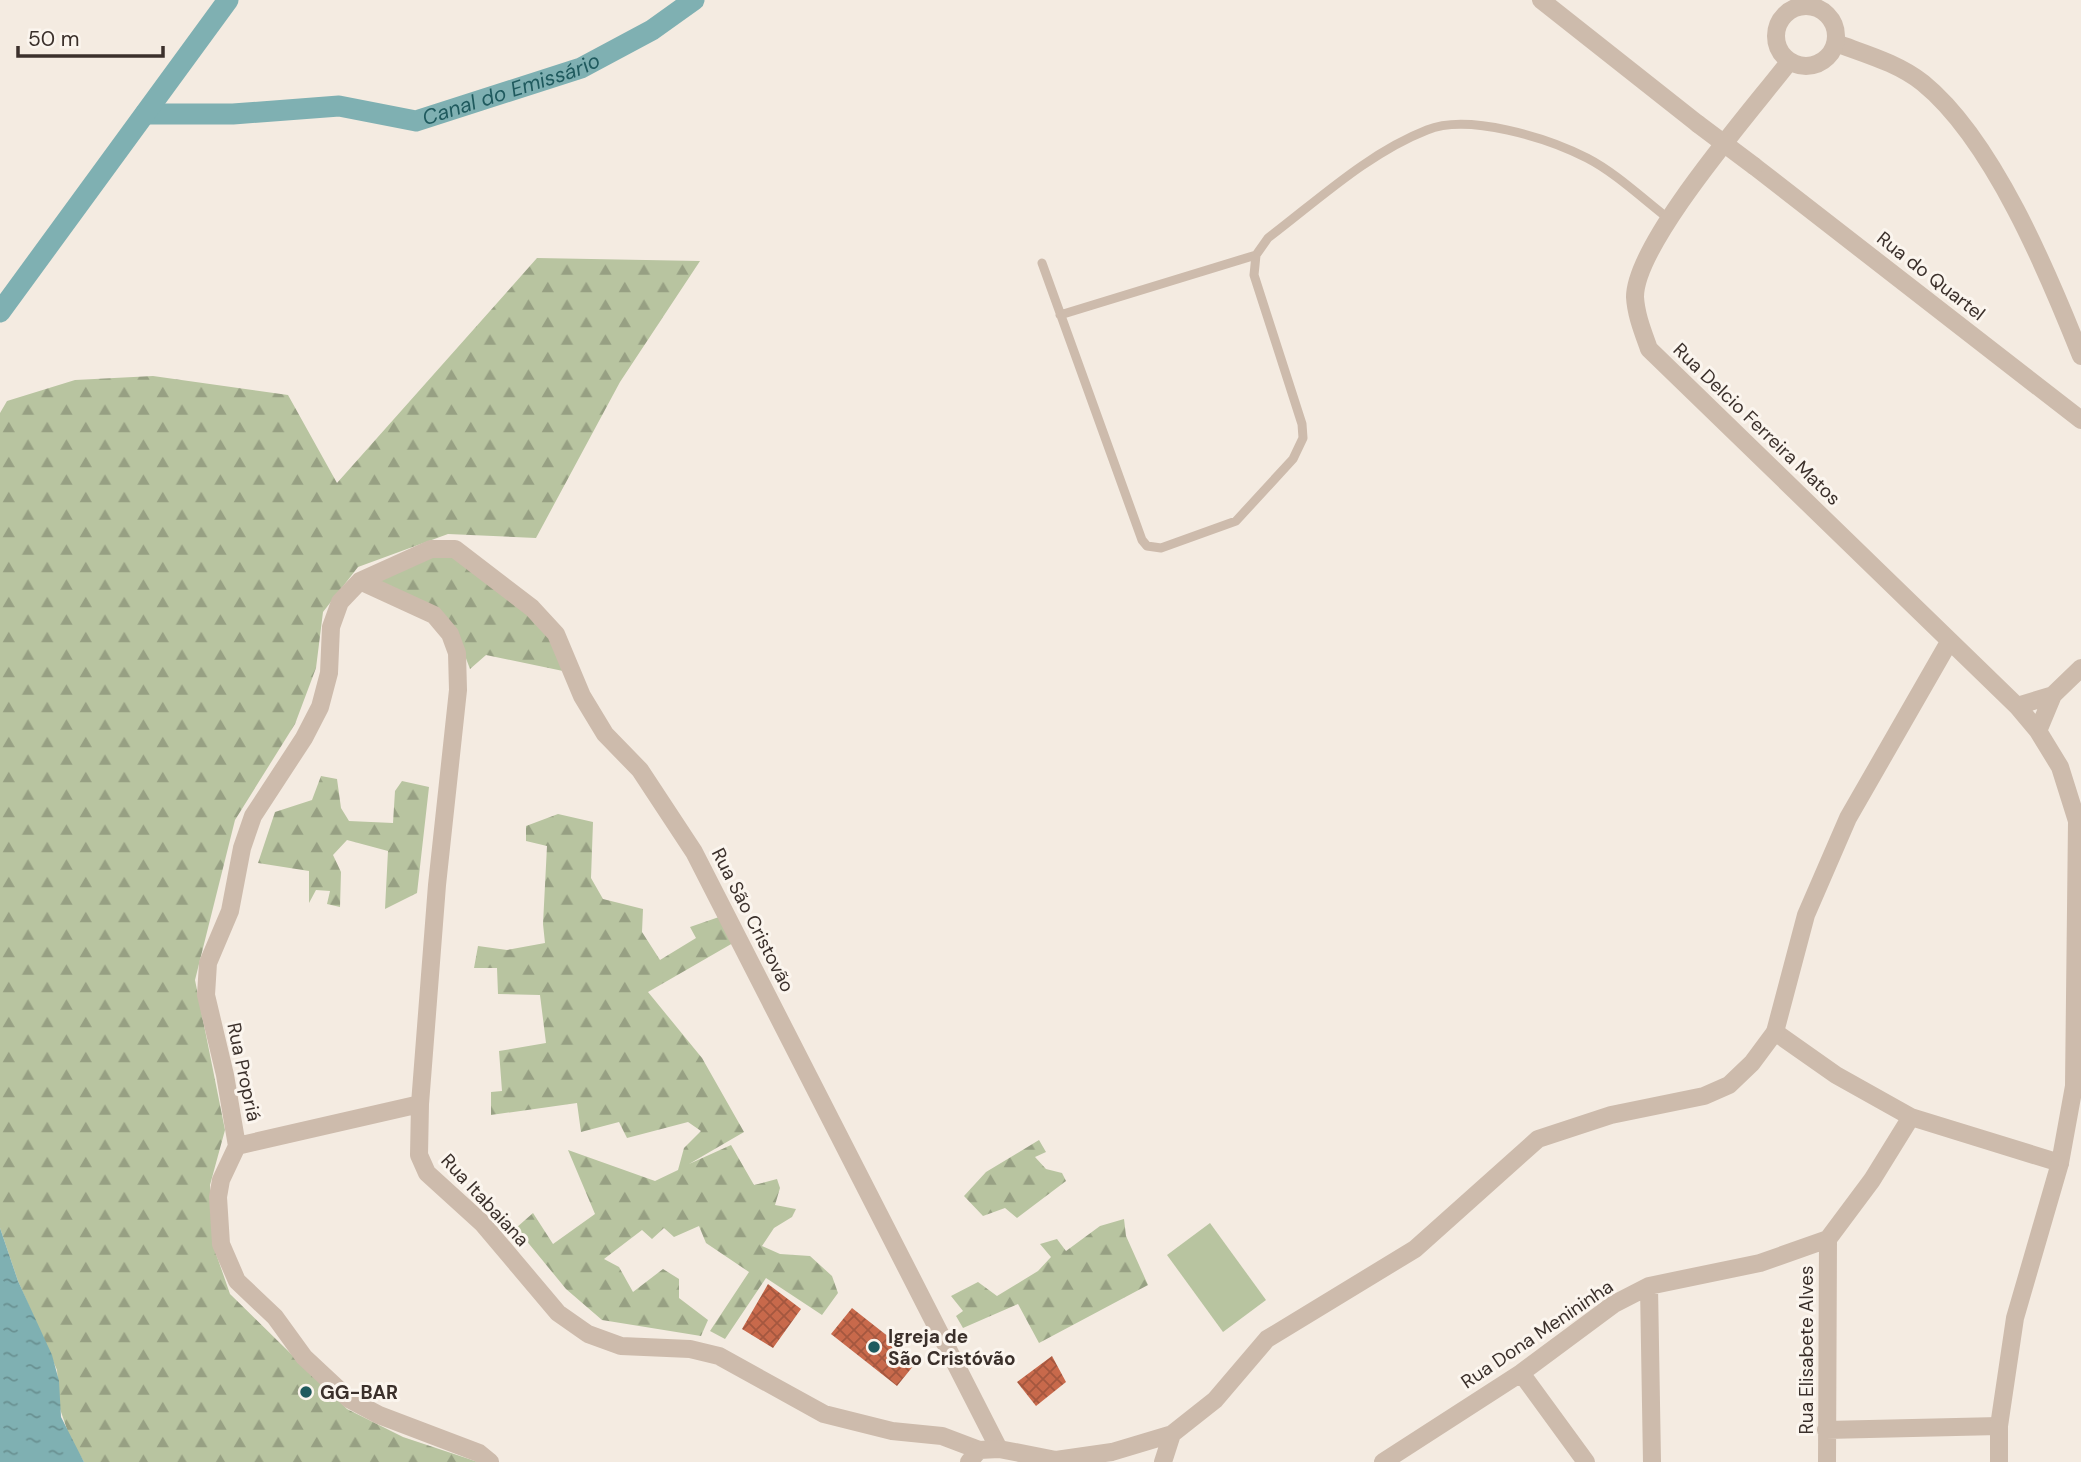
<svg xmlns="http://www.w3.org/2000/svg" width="2081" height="1462" viewBox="0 0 2081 1462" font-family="'DM Sans',sans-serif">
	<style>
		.forest { fill: url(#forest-firs) }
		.pitch { fill: #b8c4a0 }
		.water { fill: url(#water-ripples) }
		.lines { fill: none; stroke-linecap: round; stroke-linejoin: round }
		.canal { stroke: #7fb0b2; stroke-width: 21 }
		.building { fill: url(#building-cross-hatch) }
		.service { stroke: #cdbbac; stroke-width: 9 }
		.minor { stroke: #cdbbac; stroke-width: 18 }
		.tertiary { stroke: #cdbbac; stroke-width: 18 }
		.tertiary-bridge { stroke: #cdbbac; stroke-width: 18 }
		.poi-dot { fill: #1f5a5e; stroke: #fbf5ee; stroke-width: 2.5 }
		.labels { text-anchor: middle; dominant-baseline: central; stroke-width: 6; stroke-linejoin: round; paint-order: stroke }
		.street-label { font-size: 19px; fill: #3b302b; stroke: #fbf5ee }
		.poi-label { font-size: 19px; font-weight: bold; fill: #3b302b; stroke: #fbf5ee; text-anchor: start }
		.water-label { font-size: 21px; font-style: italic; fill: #1f5a5e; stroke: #fbf5ee }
	</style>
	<defs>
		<pattern id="forest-firs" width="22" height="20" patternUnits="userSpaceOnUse" patternTransform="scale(1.75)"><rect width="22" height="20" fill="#b8c4a0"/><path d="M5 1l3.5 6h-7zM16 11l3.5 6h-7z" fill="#97a083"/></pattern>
		<pattern id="water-ripples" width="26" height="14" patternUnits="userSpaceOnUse" patternTransform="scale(1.75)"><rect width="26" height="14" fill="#7fb0b2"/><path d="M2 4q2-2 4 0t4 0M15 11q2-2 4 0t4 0" fill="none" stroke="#699091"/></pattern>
		<pattern id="building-cross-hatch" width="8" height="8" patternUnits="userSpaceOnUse" patternTransform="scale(1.75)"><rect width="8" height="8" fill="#c8694b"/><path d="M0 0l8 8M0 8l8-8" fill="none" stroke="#a4573f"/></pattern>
	</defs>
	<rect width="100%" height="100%" fill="#f4ebe1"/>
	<path class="forest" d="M537,258L700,261L620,382L536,538L448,534L358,567L323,612L316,668L295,724L235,820L195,980L225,1130L210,1185L213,1245L230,1294L347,1409L403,1437L478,1462H84L70,1438L60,1409L57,1370L18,1281L0,1228V413L7,401L75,380L153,376L288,395L337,483Z
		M431,556L456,557L527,613L551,640L563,671L486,655L470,669L458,637L375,580Z
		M321,776L337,779L341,808L349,821L393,823L395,791L402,781L429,787L417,893L385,909L388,851L347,840L333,855L341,872L340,907L327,904L330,891L316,890L309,903V871L258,863L275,812L312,800Z
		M558,814L593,822L591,878L603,899L643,909L642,932L660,960L696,938L690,927L719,917L733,943L648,992L702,1058L744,1132L689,1164L731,1145L754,1185L777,1179L780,1188L775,1205L796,1209L792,1217L774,1228L762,1246L780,1254L810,1256L832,1276L838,1293L822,1315L766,1278L725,1339L710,1331L749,1272L706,1243L699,1226L674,1237L664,1228L652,1239L642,1230L604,1259L619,1267L633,1292L663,1269L679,1279V1298L708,1320L701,1336L602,1320L566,1289L516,1228L533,1213L553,1244L595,1214L568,1150L655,1181L678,1170L684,1148L701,1131L688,1122L627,1138L619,1122L581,1132L577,1103L491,1115V1092L502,1091L499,1051L546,1043L540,995L498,994L497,968H474L478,946L507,950L545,943L543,924L547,846L526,841V826Z
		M1039,1140L1046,1152L1035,1157L1046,1169L1062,1173L1066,1181L1017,1218L1005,1208L983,1216L964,1196L986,1172Z
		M1124,1219L1126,1236L1148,1285L1039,1343L1018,1304L963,1328L956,1316L963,1311L951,1296L978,1282L997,1296L1038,1271L1051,1257L1040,1244L1057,1239L1066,1251L1100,1226Z"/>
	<path class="pitch" d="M1210,1223L1266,1300L1223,1332L1167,1255Z"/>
	<path class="water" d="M0,1228L18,1281L52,1355L59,1381L61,1417L84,1462H0Z"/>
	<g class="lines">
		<g class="canal">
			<path id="s1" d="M145,114H233L339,106L416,121L581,68L652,30L694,0"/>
			<path d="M0,312L228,0"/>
		</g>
	</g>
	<path class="building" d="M768,1284L801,1309L773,1348L742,1329Z
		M852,1308L918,1360L897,1386L831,1334Z
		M1052,1356L1066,1382L1036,1406L1017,1382Z"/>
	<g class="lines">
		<path class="service" d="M1042,263L1142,540L1147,546L1161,548L1236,521L1293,459L1303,438L1302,424L1254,275L1256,255L1268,238C1317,201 1368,153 1427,130C1468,113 1548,138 1587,158C1616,173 1643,199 1669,219
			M1060,315L1256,255"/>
		<path class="minor" d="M1836,43C1865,54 1898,63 1923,83C1993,140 2048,273 2081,356
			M360,581L434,615L450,634L457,653L458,690L437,885L420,1104L419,1155L427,1173L482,1223L558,1313L588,1334L621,1346L690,1349L719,1356L824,1414L892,1431L942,1436L979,1450
			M1775,1032L1836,1075L1911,1117L2060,1163
			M237,1146L420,1104
			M1649,1286L1652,1462
			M1521,1373L1586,1462
			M1826,1430L1999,1426
			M490,1462L479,1453L379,1415L349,1399L304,1357L275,1317L237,1281L221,1244L218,1197L221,1180L237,1146L225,1075L206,995L208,963L230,911L242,848L253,816L304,738L320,707L329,673L331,627L340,602L360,581L431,549H455L532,608L556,634L582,696L605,734L640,770L694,852L999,1449
			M1383,1462L1521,1373L1614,1304L1649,1286L1760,1263L1828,1239L1872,1180L1911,1117
			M1827,1462L1828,1239"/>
		<path class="tertiary" d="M1541,0L1698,124
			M1776 36a30 30 0 1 1 60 0a30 30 0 1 1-60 0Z
			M1789,62C1752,110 1635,243 1635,297C1636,315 1643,332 1649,349L2017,706L2038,731L2060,767L2077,821L2074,1086L2060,1163L2015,1318L1999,1426V1462
			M1754,166L2081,420
			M2017,706L2053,695
			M2038,731L2053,695L2081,668
			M969,1462L979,1450L999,1449L1056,1460L1112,1452L1172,1434L1215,1400L1267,1339L1415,1249L1538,1139L1611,1115L1704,1096L1729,1085L1752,1063L1775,1032L1806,915L1848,818L1949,642
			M1163,1462L1172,1434"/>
		<path class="tertiary-bridge" d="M1698,124L1754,166"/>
	</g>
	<g class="poi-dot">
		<circle cx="874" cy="1347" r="7"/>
		<circle cx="306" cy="1392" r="7"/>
	</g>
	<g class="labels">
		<g class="street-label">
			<text transform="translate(1931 276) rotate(38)">Rua do Quartel</text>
			<text transform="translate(1757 424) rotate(44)">Rua Delcio Ferreira Matos</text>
			<text transform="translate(753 920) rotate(63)">Rua São Cristovão</text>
			<text transform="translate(244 1072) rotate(78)">Rua Propriá</text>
			<text transform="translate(485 1200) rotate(47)">Rua Itabaiana</text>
			<text transform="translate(1537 1334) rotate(-34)">Rua Dona Menininha</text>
			<text transform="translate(1806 1350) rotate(-90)">Rua Elisabete Alves</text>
		</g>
		<g class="poi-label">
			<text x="888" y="1336">Igreja de<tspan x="888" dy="22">São Cristóvão</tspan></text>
			<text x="320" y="1392">GG-BAR</text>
		</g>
		<g class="water-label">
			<text stroke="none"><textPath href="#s1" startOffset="373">Canal do Emissário</textPath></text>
		</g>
	</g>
	<path d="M18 46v10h145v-10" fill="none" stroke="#3b302b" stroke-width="3.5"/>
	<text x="28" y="46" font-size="21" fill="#3b302b" stroke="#fbf5ee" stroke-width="5" paint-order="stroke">50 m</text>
</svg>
